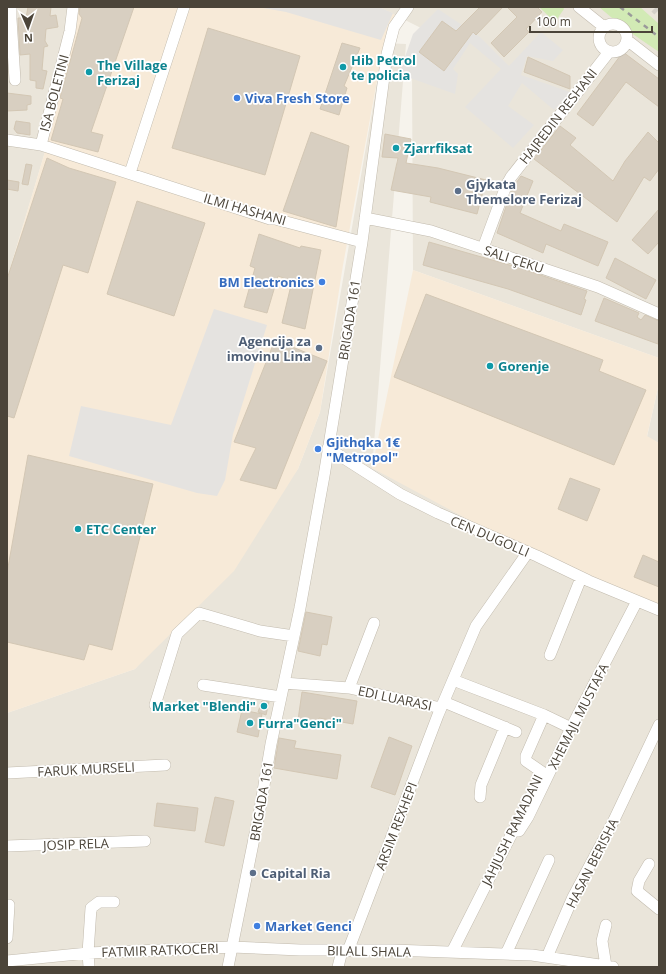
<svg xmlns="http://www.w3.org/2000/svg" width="666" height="974" viewBox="0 0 666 974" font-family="'Open Sans',sans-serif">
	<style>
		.residential { fill: #eae5da }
		.commercial { fill: #f7ead8 }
		.green { fill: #d2eab5 }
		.parking { fill: #e5e3e0 }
		.building { fill: #d8cfc1; stroke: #d3c7b4 }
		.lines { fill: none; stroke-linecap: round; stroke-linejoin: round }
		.major-tunnel { stroke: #d4d0c8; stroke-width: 13; stroke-dasharray: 13 6; stroke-linecap: butt }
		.minor-casing { stroke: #c2bbae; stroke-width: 12 }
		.minor { stroke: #fff; stroke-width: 11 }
		.rail { stroke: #9a9a9a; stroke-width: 2.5; stroke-dasharray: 5 5; stroke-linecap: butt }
		.culture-dot { fill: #0f9aa8; stroke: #fff; stroke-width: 1.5 }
		.shop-dot { fill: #3f7fe0; stroke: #fff; stroke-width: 1.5 }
		.service-dot { fill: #5c6f8a; stroke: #fff; stroke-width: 1.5 }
		.labels { text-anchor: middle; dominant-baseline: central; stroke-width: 3.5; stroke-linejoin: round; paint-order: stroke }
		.culture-label { font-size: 13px; font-weight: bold; fill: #0d838f; stroke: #fff; text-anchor: start }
		.street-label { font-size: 13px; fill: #4b4439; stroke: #fff }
		.shop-label { font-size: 13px; font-weight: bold; fill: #366cbe; stroke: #fff; text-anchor: start }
		.service-label { font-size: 13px; font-weight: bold; fill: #4e5e75; stroke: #fff; text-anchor: start }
	</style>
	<rect width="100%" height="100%" fill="#f6f3ec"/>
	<path class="residential" d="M7,7H77L44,155L7,279Z
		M379,7H659V358L413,270L412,70L423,29Z
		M384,43L406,44L372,468L659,608V967H592L557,965L559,967H7V713L135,669L298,469L320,412Z
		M659,383V443L647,437Z"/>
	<path class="commercial" d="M77,7H379L393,13L395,16L384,43L343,265L320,412L298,469L234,571L135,669L7,713V279L44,155Z
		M413,270L659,358V383L647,436L659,443V608L499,536L372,468Z"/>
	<path class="green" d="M539,7H563L564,9L555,22Z
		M599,7H640L659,24V52L624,28Z"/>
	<path class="parking" d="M258,7H379L393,13L381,40L286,12Z
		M438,9L480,37L509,66L541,32L563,50L553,61L527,56L521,75L570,92L554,110L522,83L508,106L534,125L513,148L465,107L501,69L470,43L453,69L458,74L455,94L399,74L413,34Z
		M214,309L267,325L233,434L225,480L217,496L197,493L69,456L81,406L171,425Z"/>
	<path class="building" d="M28,7H51L50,16L56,15L58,27L46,29L45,41L48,46L44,47L42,70L47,71L43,89L36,88V81L30,80V54L20,55L18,18H26Z
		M80,7H134L91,132L103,135L98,152L51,140L63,99L60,98L82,18L79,14Z
		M480,7H503L476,35L473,32L444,71L419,52L442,21L456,31Z
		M507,7H537L542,12L526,29L529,32L504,57L491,43L517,17Z
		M208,28L300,56L265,175L172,148Z
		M342,43L360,48L344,86L347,88L339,115L320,109Z
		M623,52L659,79V107L626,82L593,126L577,114Z
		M528,57L570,76V89L524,72Z
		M7,93L31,96V104L27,105V110L7,111Z
		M16,121L30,123V135L17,133L14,129Z
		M560,126L576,138L570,145L613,181L625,161L648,132L659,143V169L650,181L644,177L617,222L534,159Z
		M311,132L349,146L336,227L283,211Z
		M385,134L411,139L406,163L438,168L486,180L477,214L430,202L431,197L391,190L398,158L382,157Z
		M47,158L69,168L116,182L88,273L63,265L14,418L7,416V279Z
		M26,164L32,165L28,185L22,184Z
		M521,176L533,181L520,213L561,231L564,224L608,242L598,266L546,244L543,253L497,233L512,189Z
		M7,180L19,182L18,191L7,189Z
		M137,201L205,223L174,316L107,294Z
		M659,209V242L648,254L632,240Z
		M259,234L300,248L301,246L321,250L305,329L282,323L292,281L278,276L267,313L244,307L255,268L250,266Z
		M429,242L520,268L587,291L584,299L586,300L581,315L508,289L423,265Z
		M615,258L656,280L646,299L606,278Z
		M426,294L603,360L599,371L646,390L614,465L394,377Z
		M604,298L639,313L637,317L641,320L645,315L659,321L658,344L595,321Z
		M275,340L327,361L276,489L240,480L256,448L234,442Z
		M28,455L153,484L112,650L89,644L84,660L7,642V573Z
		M570,478L600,489L587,521L558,509Z
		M643,555L659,562V587L634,577Z
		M306,612L332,617L327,645L322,644L320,656L298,651Z
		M302,692L357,701L353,724L319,718L318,723L298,720Z
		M262,701L269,702L266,715L258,712Z
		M242,710L262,714L258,737L237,732Z
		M389,737L412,746L395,795L371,787Z
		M279,738L296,741L294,748L341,755L337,779L274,768Z
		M215,797L234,801L224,846L205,842Z
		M157,803L198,808L195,831L154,826Z"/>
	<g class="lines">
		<path class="major-tunnel" d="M656,7L659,10"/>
		<g class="minor-casing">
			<path id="minor" d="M11,7V19L15,80
				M579,7L604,27
				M599 38a14 14 0 1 1 28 0a14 14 0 1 1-28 0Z
				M627,40L659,65
				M7,140L41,145L70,31L73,7
				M41,145L270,219H275L362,242
				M130,173L184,7
				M365,218L431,231L598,287L659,314
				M483,248L506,186L511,177L609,52
				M328,448L400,494L438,513L537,556L589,581L659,610
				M550,655L581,578
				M284,683L349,688L374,623
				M203,685L281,697
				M349,688L441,708
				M444,702L516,732
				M155,705L177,634L199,613L260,631L294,636
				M544,715L571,728
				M7,773L165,765
				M480,797L481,785L505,727
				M519,831L528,817L571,728L637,601
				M7,846L145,841
				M649,864L639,881L637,891L659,909
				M606,925L602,941L606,966
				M7,938L9,905
				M348,951L438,715L476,626L528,552
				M452,952L542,774V772L526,761V756L544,715L453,680
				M506,954L549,860
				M547,957L573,897L614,820L659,725
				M7,961L88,953L232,947L300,950H392L532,955L613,967
				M89,967L88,953L91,908L99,902H114
				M228,967L260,809L271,744L300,608L324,476L362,242L387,54L394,27L408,7
				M338,967L342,951"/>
		</g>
		<use href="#minor" class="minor"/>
		<path class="rail" d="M620,7L659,37"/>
	</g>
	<g class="culture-dot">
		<circle cx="343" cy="67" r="4"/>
		<circle cx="89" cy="72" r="4"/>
		<circle cx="396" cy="148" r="4"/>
		<circle cx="490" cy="366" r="4"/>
		<circle cx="78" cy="529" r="4"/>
		<circle cx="264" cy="706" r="4"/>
		<circle cx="250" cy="723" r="4"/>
	</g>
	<g class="shop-dot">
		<circle cx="237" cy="98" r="4"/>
		<circle cx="322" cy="282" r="4"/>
		<circle cx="318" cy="449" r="4"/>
		<circle cx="257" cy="926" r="4"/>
	</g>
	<g class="service-dot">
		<circle cx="458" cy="191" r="4"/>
		<circle cx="319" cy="348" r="4"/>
		<circle cx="253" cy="873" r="4"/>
	</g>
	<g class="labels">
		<g class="culture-label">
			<text x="351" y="60">Hib Petrol<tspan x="351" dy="15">te policia</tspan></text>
			<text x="97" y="65">The Village<tspan x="97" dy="15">Ferizaj</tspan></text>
			<text x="404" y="148">Zjarrfiksat</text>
			<text x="498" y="366">Gorenje</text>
			<text x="86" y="529">ETC Center</text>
			<text x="256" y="706" text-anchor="end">Market "Blendi"</text>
			<text x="258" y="723">Furra"Genci"</text>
		</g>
		<g class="street-label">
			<text transform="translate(54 93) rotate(-75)">ISA BOLETINI</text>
			<text transform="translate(558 116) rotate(-52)">HAJREDIN RESHANI</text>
			<text transform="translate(245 209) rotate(16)">ILMI HASHANI</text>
			<text transform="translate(514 259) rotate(18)">SALI ÇEKU</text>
			<text transform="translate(349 320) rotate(-81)">BRIGADA 161</text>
			<text transform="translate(490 536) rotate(23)">CEN DUGOLLI</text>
			<text transform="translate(395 698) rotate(12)">EDI LUARASI</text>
			<text transform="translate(578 716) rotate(-63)">XHEMAJL MUSTAFA</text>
			<text transform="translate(86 769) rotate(-3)">FARUK MURSELI</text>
			<text transform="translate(261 801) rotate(-80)">BRIGADA 161</text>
			<text transform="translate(396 826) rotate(-69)">ARSIM REXHEPI</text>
			<text transform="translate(512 830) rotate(-64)">JAHJUSH RAMADANI</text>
			<text transform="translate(76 844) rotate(-2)">JOSIP RELA</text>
			<text transform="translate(592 863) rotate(-63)">HASAN BERISHA</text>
			<text transform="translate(160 950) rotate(-2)">FATMIR RATKOCERI</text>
			<text transform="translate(369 951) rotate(1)">BILALL SHALA</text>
		</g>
		<g class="shop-label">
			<text x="245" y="98">Viva Fresh Store</text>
			<text x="314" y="282" text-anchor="end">BM Electronics</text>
			<text x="326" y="442">Gjithqka 1€<tspan x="326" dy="15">"Metropol"</tspan></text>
			<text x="265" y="926">Market Genci</text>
		</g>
		<g class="service-label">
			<text x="466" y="184">Gjykata<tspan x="466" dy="15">Themelore Ferizaj</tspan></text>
			<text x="311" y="341" text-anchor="end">Agencija za<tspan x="311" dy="15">imovinu Lina</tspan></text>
			<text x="261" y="873">Capital Ria</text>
		</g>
	</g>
	<rect width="666" height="974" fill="none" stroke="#4b4439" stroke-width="16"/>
	<g transform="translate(28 28) rotate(178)" stroke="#ffffff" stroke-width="3" paint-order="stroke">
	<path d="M0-3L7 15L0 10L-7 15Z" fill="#4b4439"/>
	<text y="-6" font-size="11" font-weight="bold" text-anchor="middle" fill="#4b4439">N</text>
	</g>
	<path d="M530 26v6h122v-6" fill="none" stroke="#4b4439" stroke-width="2"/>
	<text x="536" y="26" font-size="12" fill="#4b4439" stroke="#ffffff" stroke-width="3" paint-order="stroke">100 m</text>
</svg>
